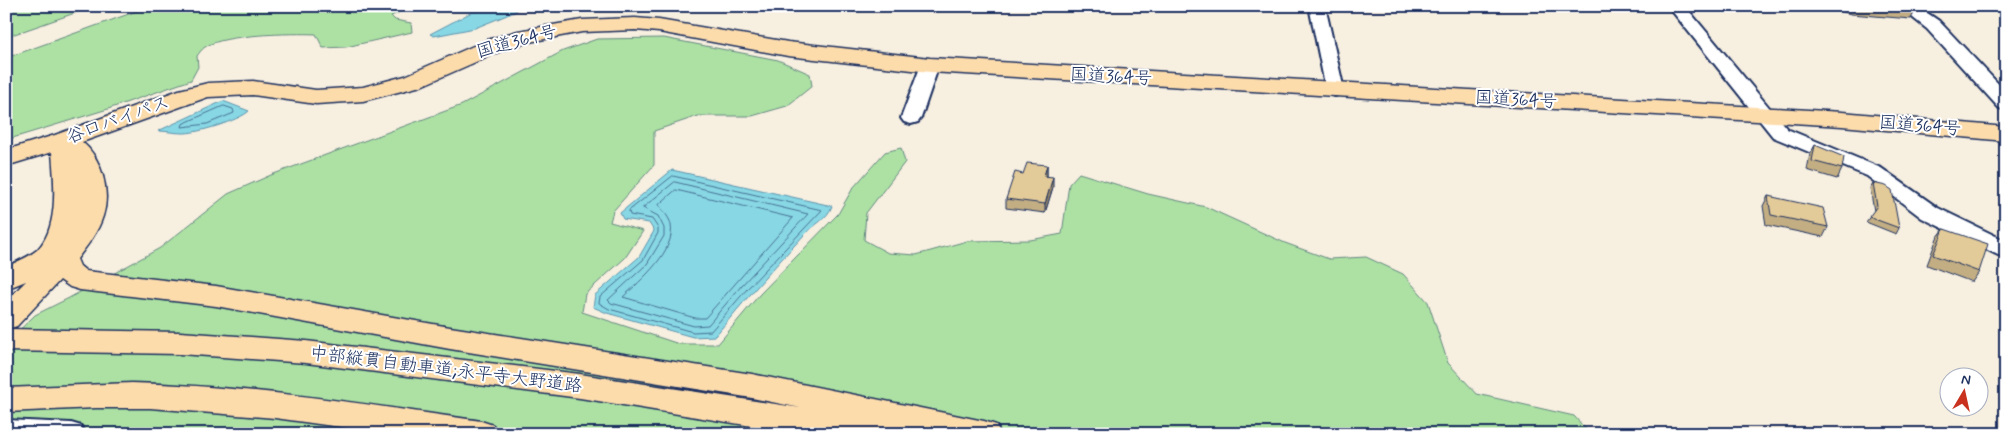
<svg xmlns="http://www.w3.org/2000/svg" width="2012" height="440" viewBox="0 0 2012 440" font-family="Mynerve,'Klee One',sans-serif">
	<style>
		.green { fill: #ace1a3; stroke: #648880 }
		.water { fill: #88d7e4; stroke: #5c94ae }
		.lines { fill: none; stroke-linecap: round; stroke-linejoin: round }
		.shore { stroke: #477294; stroke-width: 1 }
		.minor-casing { stroke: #1b2f5e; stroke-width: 4 }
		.highway-casing { stroke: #1b2f5e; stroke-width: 3 }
		.minor { fill: #fff; fill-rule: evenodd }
		.highway { fill: #fddcac; fill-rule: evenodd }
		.wall { fill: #c3ae84; stroke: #1b2f5e }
		.shaded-wall { fill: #9f8d6b; stroke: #1b2f5e }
		.building { fill: #e3ca99; stroke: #1b2f5e }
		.labels { text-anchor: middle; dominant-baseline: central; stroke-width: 4; stroke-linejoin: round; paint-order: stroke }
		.street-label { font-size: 18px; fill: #1b2f5e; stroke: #fff }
	</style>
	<rect width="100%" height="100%" fill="#f7efe0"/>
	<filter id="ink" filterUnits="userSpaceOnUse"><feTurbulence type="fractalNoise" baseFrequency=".02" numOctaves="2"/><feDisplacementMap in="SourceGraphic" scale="10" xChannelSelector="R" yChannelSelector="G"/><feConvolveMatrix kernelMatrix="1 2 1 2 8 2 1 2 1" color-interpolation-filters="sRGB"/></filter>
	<g filter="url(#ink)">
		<path class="green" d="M6,6H95L6,37Z
			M151,6H414L391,16L395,20L411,23L412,32L346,47L323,48L316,34C292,33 224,34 205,47C202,49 199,53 197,56L198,67L191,80L108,109L6,140V58Z
			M664,38L778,60L810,74L812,86L787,106L752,116H698L654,131V165L613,211L610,222L643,231L625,258L585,294L582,312L679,344H718L760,294L838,214L853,188L885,152L901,148L905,162L866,213L864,240L888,253L916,255L967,241L1030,240L1062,234L1069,184L1079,173L1148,194L1206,207L1285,243L1329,259L1366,257L1403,274L1428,302L1448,363L1477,394L1574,416L1590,434H6V343L35,315L69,298L160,248L228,194L271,175L462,105L563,51L597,39Z"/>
		<path class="water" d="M510,8L517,11L475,28L434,36L430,34L472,12Z
			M223,101L249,111C240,120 196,134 182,133C174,133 166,131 158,131Z
			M672,170L832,206C828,218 814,225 805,234C774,267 744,301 715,336L693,337L607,313L593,307L595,295L639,257L654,231L649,223L623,219L620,213Z"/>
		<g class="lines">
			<path class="shore" d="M224,106L233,109L234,113L207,124L182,127L183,124Z
				M673,176L822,210L747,289L711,331L693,332L609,309L599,303L600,297L643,260L658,233V228L652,219L630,215L629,211Z
				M675,182L808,214L742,285L708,325L694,326L611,303L608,300L647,264L664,236V228L658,216L643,208Z
				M676,190L793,218L705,318H695L623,297C640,281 676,251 671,225C670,218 663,211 659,205Z"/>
			<g class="minor-casing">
				<path id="minor" d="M1309,6H1325L1344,90L1342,94L1335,96L1328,94L1326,90Z
					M1668,6H1685L1787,129L1881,168L1938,208L2006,241V257L1998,255L1922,218L1867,176L1773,137Z
					M1898,6H1917L1939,21L2006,92V110L1999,108L1927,29Z
					M930,60L936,61L939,65L921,118L918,122L911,124L904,122L901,118L921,65L924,61Z
					M6,420L71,423L81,426L85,434H6Z"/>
			</g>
			<g class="highway-casing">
				<path id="highway" d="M635,18L659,20L788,42L930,58L1842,112L2006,127V141L1842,126L930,72L788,56L659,32L635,30L582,32L529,42L503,50L421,86L363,101L316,104L253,95L208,97L82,142C102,158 111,192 103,216C98,232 87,246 77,259L80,266L86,271L216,286L450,327L752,374L984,421L996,425L1001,434H921L896,429L899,434H800L580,398L306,363L180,354L6,351V301L26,281L6,289V267C16,262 29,257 37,250C60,227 54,180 52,152L6,166V150L55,135L179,90L208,83L253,81L316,90L363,87L405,76L487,40L518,31L582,20ZM60,280L70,287L80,290L216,306L450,349L752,398L801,408L580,374L306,341L180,332L7,329L17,326Z
					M132,383C249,386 365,404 481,421L493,425L498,434H391L275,418L150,408H96L6,412V388Z"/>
			</g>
			<use href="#minor" class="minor"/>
			<use href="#highway" class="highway"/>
		</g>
		<path class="wall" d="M1834,6H1909L1915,11L1911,19L1851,14L1839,11Z
			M1815,145L1842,169L1837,179L1807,170L1810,154Z
			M1047,165V176L1053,187L1045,213L1006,208V199L1023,174Z
			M1873,183L1899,228L1896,234L1866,222L1874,211L1870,188Z
			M1768,196L1828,227L1823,237L1766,225L1763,206Z
			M1944,229L1979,272L1972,282L1927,265L1937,238Z"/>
		<path class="shaded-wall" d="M1047,165V175L1044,185V176Z
			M1053,177V187L1045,213V204Z"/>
		<path class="building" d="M1855,6H1909L1915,11Z
			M1815,145L1844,157L1842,169L1812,161Z
			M1027,163L1047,165L1044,176L1053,177L1045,204L1006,199L1015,172L1023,174Z
			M1873,183L1886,186L1892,190L1899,228L1869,217L1877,206Z
			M1768,196L1823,208L1828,227L1771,215Z
			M1944,229L1988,244L1979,272L1933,255Z"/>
	</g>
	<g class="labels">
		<g class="street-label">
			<text transform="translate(517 42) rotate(-15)">国道364号</text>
			<text transform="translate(1111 77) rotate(3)">国道364号</text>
			<text transform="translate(1516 100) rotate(3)">国道364号</text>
			<text transform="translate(118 120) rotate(-20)">谷口バイパス</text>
			<text transform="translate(1920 126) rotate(5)">国道364号</text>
			<text transform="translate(446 370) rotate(7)">中部縦貫自動車道;永平寺大野道路</text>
		</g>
	</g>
	<rect width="2012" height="440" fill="none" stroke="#fff" stroke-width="25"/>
	<rect x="12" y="12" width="1987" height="415" fill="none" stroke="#1b2f5e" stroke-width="2" filter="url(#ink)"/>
	<g transform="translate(1964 392) rotate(9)"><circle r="24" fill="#ffffff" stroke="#a4acbf"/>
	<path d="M0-4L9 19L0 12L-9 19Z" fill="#c8321e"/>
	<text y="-8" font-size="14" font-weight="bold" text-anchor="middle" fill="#1b2f5e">N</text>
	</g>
</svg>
